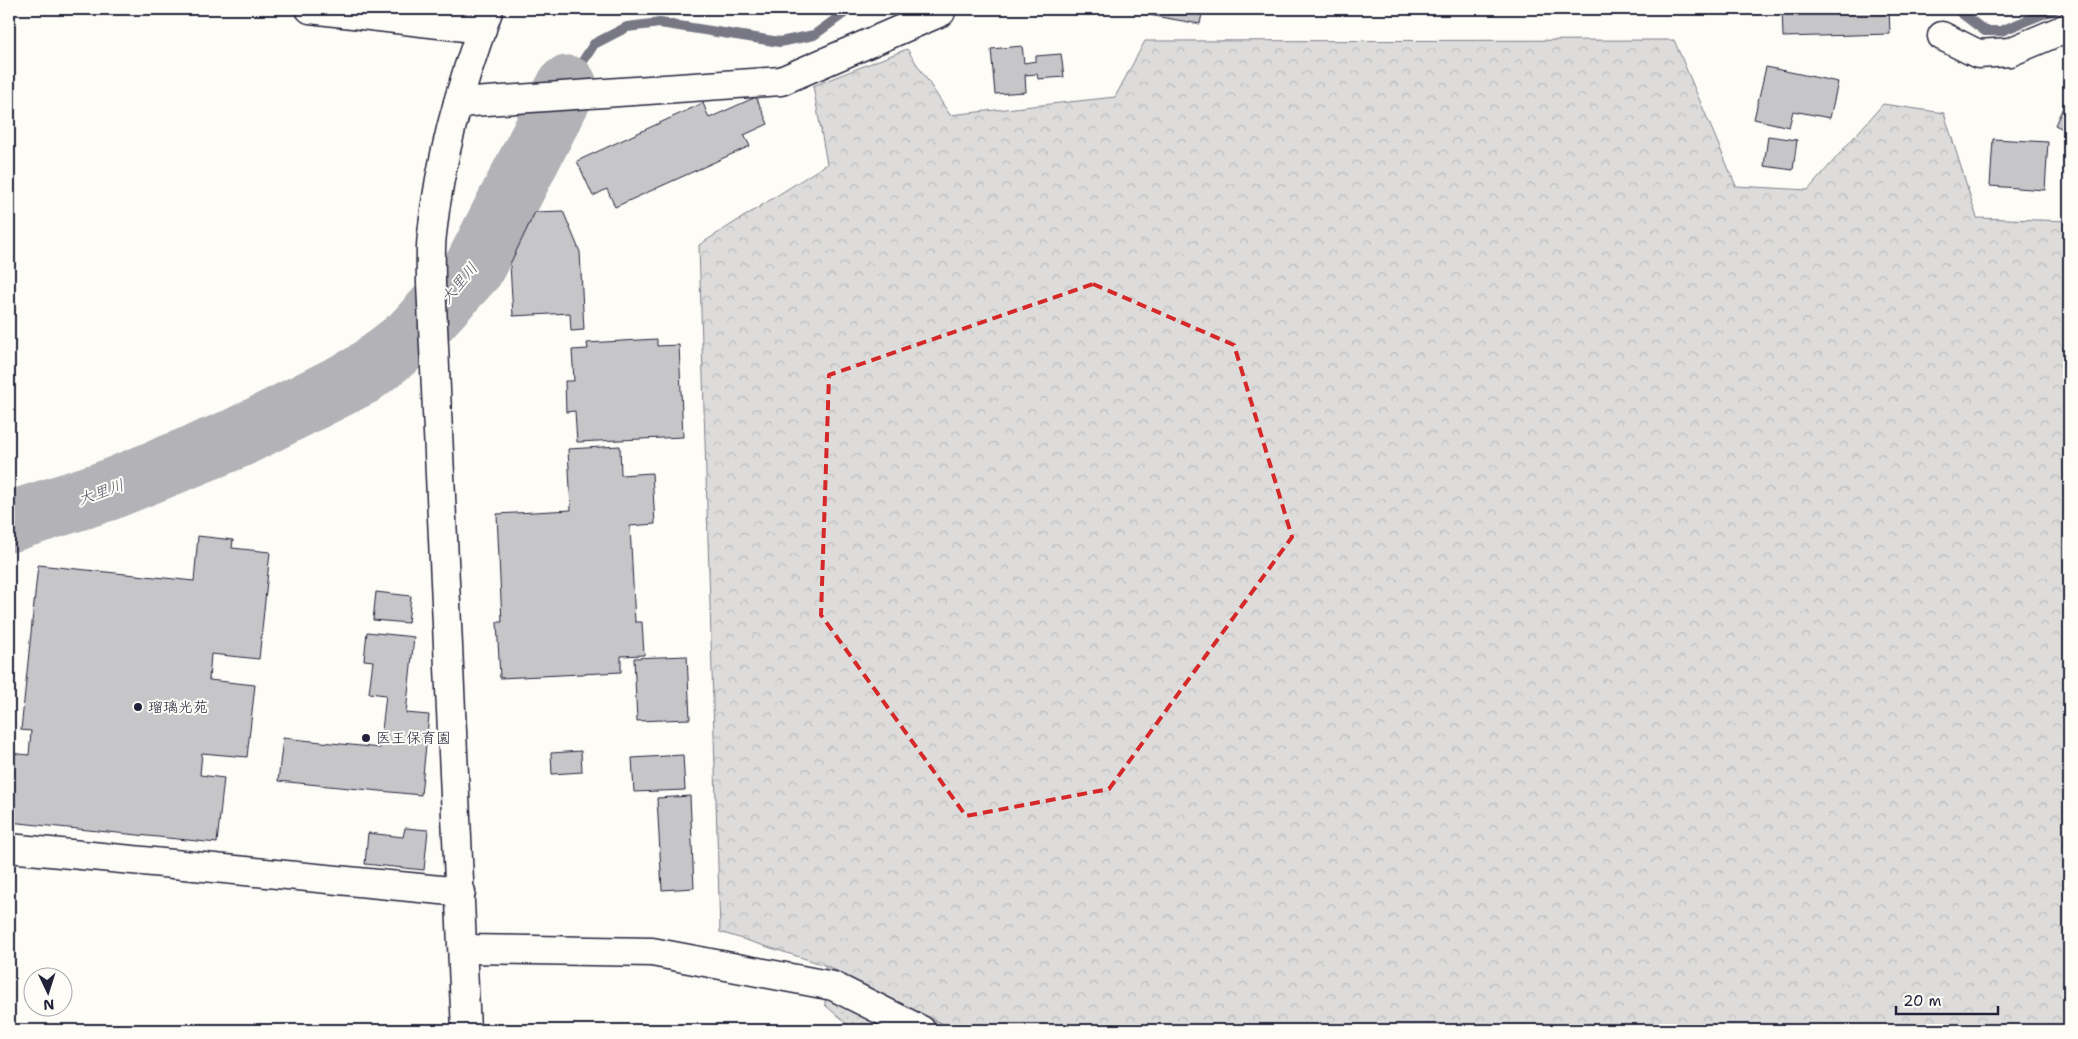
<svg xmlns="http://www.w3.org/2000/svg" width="2078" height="1039" viewBox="0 0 2078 1039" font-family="'Shantell Sans','Klee One',sans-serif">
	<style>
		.grass { fill: url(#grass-dots); stroke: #807f8b }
		.forest { fill: url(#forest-crowns); stroke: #807f8b }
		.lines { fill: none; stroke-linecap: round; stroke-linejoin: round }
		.stream { stroke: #787885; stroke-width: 10 }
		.river { stroke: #b2b2b7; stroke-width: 61 }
		.building { fill: #c6c6c8; stroke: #22223b }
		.minor-casing { stroke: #22223b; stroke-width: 31 }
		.tertiary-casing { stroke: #22223b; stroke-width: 31 }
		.minor { stroke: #fdfcf7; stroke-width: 28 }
		.tertiary { stroke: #fdfcf7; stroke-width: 28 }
		.marked { fill: none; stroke: #d62828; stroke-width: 4; stroke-dasharray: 10 6; stroke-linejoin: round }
		.poi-dot { fill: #22223b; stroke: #fdfcf7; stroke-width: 2 }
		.labels { text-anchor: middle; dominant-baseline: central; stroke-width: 4; stroke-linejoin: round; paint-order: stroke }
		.poi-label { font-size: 15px; fill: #22223b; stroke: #fdfcf7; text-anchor: start }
		.water-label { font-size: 16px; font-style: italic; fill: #545466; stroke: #fdfcf7 }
	</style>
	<defs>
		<pattern id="grass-dots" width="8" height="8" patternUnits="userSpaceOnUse" patternTransform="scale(1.25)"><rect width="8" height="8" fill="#dddcdb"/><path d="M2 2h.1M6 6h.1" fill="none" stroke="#bdbcbd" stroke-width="1.8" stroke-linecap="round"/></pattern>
		<pattern id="forest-crowns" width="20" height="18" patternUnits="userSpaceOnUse" patternTransform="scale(1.25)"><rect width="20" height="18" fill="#dddcdb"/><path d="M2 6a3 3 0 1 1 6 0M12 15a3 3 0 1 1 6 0" fill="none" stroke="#bdbcbd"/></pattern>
	</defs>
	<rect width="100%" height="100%" fill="#fdfcf7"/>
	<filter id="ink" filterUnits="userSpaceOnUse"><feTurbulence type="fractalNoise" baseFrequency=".02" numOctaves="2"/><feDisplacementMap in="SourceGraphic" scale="10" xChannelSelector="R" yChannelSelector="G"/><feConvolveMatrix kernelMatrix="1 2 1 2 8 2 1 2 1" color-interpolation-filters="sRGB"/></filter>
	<g filter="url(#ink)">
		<path class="grass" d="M825,965L955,1030H854L825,1005Z"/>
		<path class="forest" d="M1674,40L1736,186L1808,190L1883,104L1944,113L1977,218L2069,221V1030H955L825,965L720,932L699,245L827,164L813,86L907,49L950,115L1115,97L1145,41Z"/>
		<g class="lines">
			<path class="stream" d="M1956,9L1985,31H2001L2055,9
				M567,86L594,44L627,27L660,23L780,42L814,35L850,9"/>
			<path class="river" d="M9,522L106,491L237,438L362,375L411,337L474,268L567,86"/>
		</g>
		<path class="building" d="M1144,9H1203L1200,24L1143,14Z
			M1782,9H1889L1890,34L1783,37Z
			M1022,46L1024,63L1036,61V56L1061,54L1064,77L1038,79L1037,74L1025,75L1026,92L995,94L991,49Z
			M1766,67L1838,82L1830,118L1793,111L1789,127L1754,119Z
			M2069,94V132L2055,125Z
			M756,97L768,124L744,135L750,146L615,207L607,189L593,196L577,161L703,103L709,118Z
			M1768,136L1797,140L1793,170L1764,166Z
			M1993,139L2048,142L2045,190L1990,186Z
			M563,211L580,252L584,330L571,331L570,313L513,316L510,264L535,212Z
			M657,339V346L679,345L683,437L577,442L575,411L566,412L565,381H574L572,350L588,349L587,343Z
			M620,446L621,475L652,473L655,524L630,526L635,622H642L644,655L621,656V672L500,678L497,622H502L497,514L571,510L568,449Z
			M198,536L233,540L232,548L270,552L259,659L211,654L209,680L255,685L247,757L202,753L200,775L224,778L217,843L9,822V753L29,755L31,731L21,730L38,565L194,581Z
			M376,592L411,596L408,623L373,620Z
			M367,632L414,637L406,713L429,715L421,795L278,781L283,738L380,748L386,695L369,693L373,661L364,660Z
			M687,656L690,719L637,721L634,658Z
			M581,751L582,772L552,774L551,753Z
			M683,755L685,790L634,792L632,758Z
			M690,796L694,888L662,890L657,798Z
			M405,828L428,830L424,870L365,864L368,833L403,837Z"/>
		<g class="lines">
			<g class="minor-casing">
				<path id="minor" d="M310,9L482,29
					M1942,36L1978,54L2010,52L2069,27
					M458,103L781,81L941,12V9
					M9,848L461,892
					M463,949L652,952L833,986L921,1030"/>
			</g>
			<g class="tertiary-casing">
				<path id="tertiary" d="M466,1030L431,283C431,267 430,250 432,234C440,158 462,80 489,9"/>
			</g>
			<use href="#minor" class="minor"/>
			<use href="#tertiary" class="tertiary"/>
		</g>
	</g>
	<path class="marked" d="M1093,284L1234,345L1292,537L1109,789L966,816L821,615L829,375Z"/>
	<g class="poi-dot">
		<circle cx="138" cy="707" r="5"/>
		<circle cx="366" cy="738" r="5"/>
	</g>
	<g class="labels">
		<g class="poi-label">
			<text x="148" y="707">瑠璃光苑</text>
			<text x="376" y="738">医王保育園</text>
		</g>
		<g class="water-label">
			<text transform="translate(459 283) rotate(-50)">大里川</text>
			<text transform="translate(101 492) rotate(-19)">大里川</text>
		</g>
	</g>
	<rect width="2078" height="1039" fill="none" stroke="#fdfcf7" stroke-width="30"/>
	<rect x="15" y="15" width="2048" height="1009" fill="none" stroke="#22223b" stroke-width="2" filter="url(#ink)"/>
	<g transform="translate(48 992) rotate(176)"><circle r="24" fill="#fdfcf7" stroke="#a5a5ac"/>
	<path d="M0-4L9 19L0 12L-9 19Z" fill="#22223b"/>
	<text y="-8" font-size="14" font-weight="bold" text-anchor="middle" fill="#22223b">N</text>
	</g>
	<path d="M1896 1006v8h102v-8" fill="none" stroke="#22223b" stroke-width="2.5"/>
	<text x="1903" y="1006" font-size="15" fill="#22223b" stroke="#fdfcf7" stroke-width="4" paint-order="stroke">20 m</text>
</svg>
